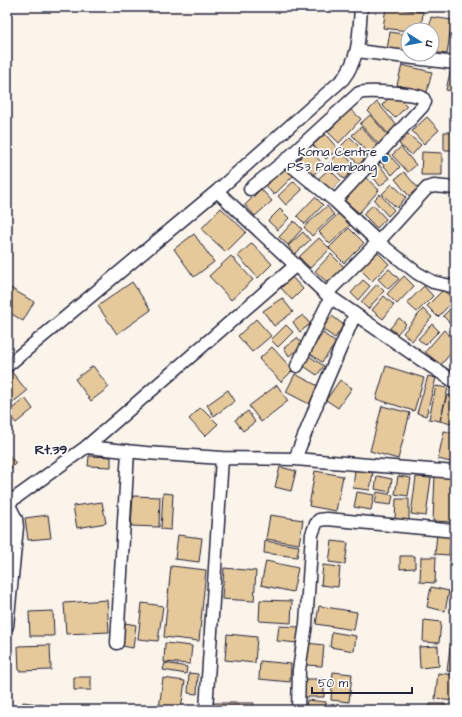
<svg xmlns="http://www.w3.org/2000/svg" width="462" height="717" viewBox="0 0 462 717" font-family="'Architects Daughter',sans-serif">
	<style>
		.building { fill: #e6c99a; stroke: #22223b }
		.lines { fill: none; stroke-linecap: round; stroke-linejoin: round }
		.street-casing { stroke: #22223b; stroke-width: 15 }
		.street { stroke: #fff; stroke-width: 12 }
		.poi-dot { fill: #1f6fb2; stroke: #fff; stroke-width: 1.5 }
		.labels { text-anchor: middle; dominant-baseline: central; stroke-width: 3.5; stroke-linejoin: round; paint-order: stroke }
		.poi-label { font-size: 13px; fill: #22223b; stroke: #fff; text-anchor: end }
		.neighbourhood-label { font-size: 14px; font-weight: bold; fill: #22223b; stroke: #fff }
	</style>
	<rect width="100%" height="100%" fill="#faf4eb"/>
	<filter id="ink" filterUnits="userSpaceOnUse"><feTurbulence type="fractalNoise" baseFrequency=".025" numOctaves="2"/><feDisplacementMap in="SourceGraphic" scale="8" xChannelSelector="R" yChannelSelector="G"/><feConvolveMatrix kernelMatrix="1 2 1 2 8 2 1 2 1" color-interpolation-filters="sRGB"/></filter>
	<g filter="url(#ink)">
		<path class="building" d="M386,7L423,12L421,30H408V31L383,28Z
			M432,7H455L454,9Z
			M431,17L452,20L447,54L432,52V30H429Z
			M455,29V47H452Z
			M390,32L408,35L407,53L387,49Z
			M402,65L432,72L427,92L397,85Z
			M451,68H455V92L446,90Z
			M394,93L407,106L395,118L382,105Z
			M377,102L399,128L390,136L368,111Z
			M350,109L361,119L339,143L328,132Z
			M370,115L391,139L382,148L360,124Z
			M427,117L439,130L424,144L412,131Z
			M361,127L378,146L369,154L352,135Z
			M444,132H455V150H444Z
			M325,134L338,149L326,159L313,145Z
			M408,134L421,145L412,155L399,144Z
			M350,137L369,157L360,166L341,146Z
			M401,147L416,165L408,172L392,155Z
			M309,149L324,165L312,176L297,161Z
			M385,150L400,167L392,175L377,158Z
			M341,151L356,167L344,179L329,163Z
			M422,152L442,153V175H421Z
			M379,165L390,178L380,186L370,173Z
			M284,166L294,175L274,195L265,185Z
			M329,169L341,181L330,191L318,179Z
			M404,172L418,188L409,196L395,179Z
			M364,176L379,190L359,213L344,200Z
			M294,181L302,190L286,205L278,196Z
			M392,184L406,197L397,208L382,194Z
			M261,189L272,201L255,216L245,205Z
			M380,194L394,210L388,216L374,200Z
			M315,197L323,205L305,224L297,216Z
			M373,205L386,219L377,228L363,214Z
			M327,206L334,215L312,236L304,227Z
			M221,208L246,232L226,252L201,229Z
			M280,209L289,218L278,230L268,221Z
			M339,213L350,225L330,244L319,232Z
			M294,221L302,229L288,245L279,237Z
			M349,228L364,243L344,263L329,248Z
			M303,232L310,240L295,254L288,246Z
			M194,234L214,262L194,277L174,249Z
			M319,238L330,249L310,268L299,257Z
			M252,243L272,264L258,278L238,256Z
			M374,249L389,264L372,281L357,266Z
			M331,254L344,267L328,283L315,271Z
			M231,256L253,280L231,300L209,276Z
			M389,269L399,279L388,289L378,279Z
			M404,276L414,286L397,304L387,294Z
			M292,277L303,289L292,300L281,288Z
			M363,280L370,286L358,300L351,293Z
			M132,282L151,310L117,334L98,306Z
			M377,284L384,291L368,309L361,302Z
			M7,286L34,302L23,321L7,311Z
			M424,286L433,296L417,312L407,303Z
			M443,290L454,300L438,317L427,306Z
			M384,296L394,305L383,319L372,310Z
			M282,298L293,312L274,326L263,311Z
			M455,304V318L450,323L443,316Z
			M423,309L432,317L412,341L403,333Z
			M303,315L310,324L300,332L293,322Z
			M332,316L344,325L335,338L322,329Z
			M399,318L406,324L397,334L390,328Z
			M256,319L271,336L252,352L238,336Z
			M432,324L439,331L425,345L418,339Z
			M286,325L293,332L278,347L271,340Z
			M444,330L455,340V348L441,365L425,352Z
			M323,333L336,343L322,362L309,353Z
			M297,338L303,345L289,356L284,348Z
			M272,347L293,370L281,382L259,359Z
			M309,356L324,366L317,375L302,365Z
			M93,366L109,387L91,401L75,379Z
			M386,366L424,378L414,411L376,399Z
			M11,371L27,391L7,407V374Z
			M295,374L318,386L309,404L286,392Z
			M428,376L436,378L426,416L417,413Z
			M340,380L352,388L338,408L326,400Z
			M277,385L288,401L261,422L249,406Z
			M436,386L448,388L440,421L429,419Z
			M228,390L235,401L214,416L207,405Z
			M447,395L455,397V425L440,421Z
			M25,398L33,409L16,423L7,413Z
			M382,406L410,413L398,459L370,451Z
			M201,407L218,424L205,436L189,419Z
			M248,411L255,422L243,431L235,420Z
			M7,420L12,426L7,429Z
			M444,431L455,433V463L438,459Z
			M7,454L16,463L7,472Z
			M89,456L111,457V467L88,466Z
			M280,467L296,471L291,491L275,487Z
			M355,470L373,473L370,490L353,488Z
			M315,471L343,476L336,511L309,506Z
			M435,475H455L454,522L433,521Z
			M377,476L392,479L390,492L375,489Z
			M398,476L411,478L408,496L395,494Z
			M416,477L431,478L426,516L411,514Z
			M357,492L374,495L371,510L354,507Z
			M377,492L393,495L391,505L375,503Z
			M163,493L173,494L171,530L161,529Z
			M133,496L160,497L159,527L131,526Z
			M396,499H409V520H395Z
			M102,502L106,523L77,528L73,506Z
			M48,515L51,538L28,540L25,518Z
			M270,515L303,520L299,544L266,539Z
			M7,517L11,518L7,532Z
			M437,533L451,534L449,555L435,554Z
			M178,535L202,538L199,562L175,559Z
			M265,541L299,546L297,557L264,553Z
			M332,541L348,543L345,564L329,562Z
			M400,556H415V568L400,569Z
			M421,557H436L435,583L420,582Z
			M266,561L298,568L293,592L261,585Z
			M323,565L340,567L338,587L321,585Z
			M171,566L206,570L199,641L164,637Z
			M224,568L256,571L254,601L222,599Z
			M431,587L449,591L445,611L427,607Z
			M452,589H455V605H452Z
			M107,600L109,632L66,634L64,603Z
			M260,600L292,601L291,623L259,621Z
			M142,603L163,606L158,641L138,639Z
			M319,606L357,612L354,630L316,624Z
			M53,611L54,636H30L29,612Z
			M453,617L455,618V635H452Z
			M424,620L441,622L439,643L423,642Z
			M125,623L136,625L133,648L122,646Z
			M279,626L299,627L298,643L277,641Z
			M332,632L356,636L354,651L330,647Z
			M227,634L257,637L255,663L225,660Z
			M165,643L192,646L190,664L164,662Z
			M307,643L324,645L322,666L305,665Z
			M50,645L51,670L19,671L18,646Z
			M438,646L439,666L420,668L419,647Z
			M450,648L455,649V672L447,671Z
			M260,661L291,664L290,682L259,679Z
			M165,663L187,667L186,674L163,670Z
			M333,672L352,674L349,702L331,700Z
			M189,673L198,674L197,694L188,693Z
			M438,673L455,675V701L435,699Z
			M74,677H91V690H74Z
			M163,678L185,681L181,710L159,709Z
			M302,679H324V697H302Z
			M307,700L326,702V710H306Z
			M23,702L45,705L44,710H22Z
			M214,703H254L253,710H214Z
			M430,704H445V710H430Z"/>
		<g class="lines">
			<g class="street-casing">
				<path id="street" d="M357,51L455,63
					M250,189L287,159
					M217,191L326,294L423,361L455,382
					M335,201L422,107L425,102L423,98C415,93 367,90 359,93L287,159L292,166L335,201L378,242L417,273L433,282L455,287
					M326,294L378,242L427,188L434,186L455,188
					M7,366L217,191L343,79C360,57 359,34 361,7
					M297,366L331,297
					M86,447L146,453L222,458L295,459L455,472
					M295,459L323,389L355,314
					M7,504L86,447L296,265
					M7,626L17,527L16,519L8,503
					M117,643L128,451
					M206,710L222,458
					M298,710L299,670L306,624L312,534L316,524L319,520L327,519L455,531"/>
			</g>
			<use href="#street" class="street"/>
		</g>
	</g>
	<circle class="poi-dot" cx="385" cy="159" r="4"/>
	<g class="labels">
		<g class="poi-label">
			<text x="377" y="152">Koma Centre<tspan x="377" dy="15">PS3 Palembang</tspan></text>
		</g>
		<g class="neighbourhood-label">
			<text x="51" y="450">Rt.39</text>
		</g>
	</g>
	<rect width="462" height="717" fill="none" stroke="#fff" stroke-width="24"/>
	<rect x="12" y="12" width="438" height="693" fill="none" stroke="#22223b" stroke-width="1.5" filter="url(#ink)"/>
	<g transform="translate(420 42) rotate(101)"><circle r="19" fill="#ffffff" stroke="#a7a7b1"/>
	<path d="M0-3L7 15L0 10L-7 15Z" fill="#1f6fb2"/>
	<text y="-6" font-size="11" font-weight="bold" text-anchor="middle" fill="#22223b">U</text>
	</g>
	<path d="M312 687v6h100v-6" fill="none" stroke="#22223b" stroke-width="2"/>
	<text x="318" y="687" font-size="12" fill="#22223b" stroke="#ffffff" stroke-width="3" paint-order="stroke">50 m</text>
</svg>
